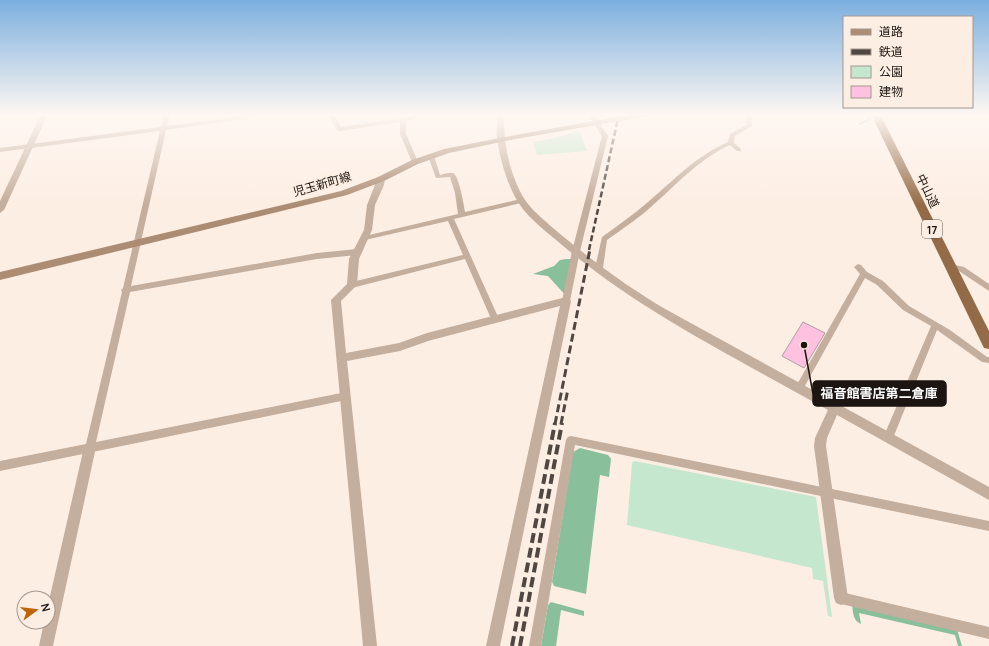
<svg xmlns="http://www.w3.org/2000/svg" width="989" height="646" viewBox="0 0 989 646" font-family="Manrope,'Noto Sans JP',sans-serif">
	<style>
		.green { fill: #c5e7ce }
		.forest { fill: #8abf9b }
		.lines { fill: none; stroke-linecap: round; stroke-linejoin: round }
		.stream { stroke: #7aa8d1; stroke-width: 2.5 }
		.building { fill: #fec2e0; stroke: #b09ba5 }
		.minor { fill: #c4ae9d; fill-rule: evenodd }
		.tertiary { fill: #c4ae9d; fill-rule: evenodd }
		.secondary { fill: #ac8d74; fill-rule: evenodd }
		.trunk { fill: #946b48; fill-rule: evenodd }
		.rail-far2 { stroke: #504742; stroke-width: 2.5; stroke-dasharray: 6 3; stroke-linecap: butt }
		.rail-far1 { stroke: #504742; stroke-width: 3; stroke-dasharray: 8 4; stroke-linecap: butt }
		.rail { stroke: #504742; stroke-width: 4; stroke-dasharray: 10 5; stroke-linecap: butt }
		.labels { text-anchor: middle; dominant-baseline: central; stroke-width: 3.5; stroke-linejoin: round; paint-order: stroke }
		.shield { fill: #fdeee3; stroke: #605650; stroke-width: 1 }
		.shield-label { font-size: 11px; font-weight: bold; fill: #1c1511 }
		.street-label { font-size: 12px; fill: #1c1511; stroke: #fdeee3 }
		.leader { fill: none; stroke: #1c1511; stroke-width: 1.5 }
		.callout-dot { fill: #1c1511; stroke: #fdeee3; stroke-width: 1.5 }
		.callout { fill: #1c1511; stroke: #1c1511; stroke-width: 1.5 }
		.callout-label { font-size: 13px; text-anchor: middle; font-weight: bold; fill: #fff }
	</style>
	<rect width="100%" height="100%" fill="#fdeee3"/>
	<path class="green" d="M579,130L587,151L537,155L533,142L556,138Z
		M635,461L816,497L832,617L828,616L823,581L813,579L812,568L627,525L632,463Z"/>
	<path class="forest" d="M566,259H575L567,297L548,276L533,274L554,266L560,260Z
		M580,448L608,455L611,459L609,477L600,475L586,594L554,586L552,582L573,452Z
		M551,602L584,611V616L561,610L556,646H541L548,605Z
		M852,604L957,629L962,646H958L955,635L859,613L861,624C853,621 853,612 852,604Z"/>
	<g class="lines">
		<path class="stream" d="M860,124L870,119"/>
	</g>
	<path class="building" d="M803,322L825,333L804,368L782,356Z"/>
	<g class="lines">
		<path class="minor" d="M164,114H170L167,126L258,114H276L166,130L131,286L317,253L357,249L361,252L357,255L317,259L130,292L96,442L346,392L349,393L350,396L349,399L346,400L0,471V461L86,444L122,292L121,290L123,288L160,131L0,152V148L161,127Z
			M328,114H334L341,127L403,118L417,114H428L406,121V134L418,162L415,164L412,162L400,134V122L339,131L336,129Z
			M593,114H600L596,118L608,136L580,251L570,301L566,304L562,301L572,251L602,136L590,118Z
			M746,114H752V126L735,136L734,143L741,149V151H737L730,145C699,159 677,184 652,206C638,219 622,229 607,240L603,268L602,270H596L595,268L602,237C617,226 633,215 648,202C674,180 696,156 728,142L730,134L746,125Z
			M431,154L434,156L440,175C444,174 450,172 453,173C459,175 464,206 465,212L521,199L524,201L521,203L454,219L499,319L498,321H492L465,259L352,288L348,285L352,282L463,255L448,221L365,240L361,238L365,236L458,214L455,193L450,177L436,178L428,156Z
			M858,264L861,265L867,272L883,281L909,306L950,330L987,357H989V363L982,362L937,330L893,438L891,441L888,442L885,441L883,438L931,326L903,310L877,285L865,278L802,391L799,392L796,391L795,388L860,274L854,267Z
			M950,264L964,267L989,284V291L959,271L947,269L946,267Z
			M571,436L989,521V531L575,445L541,646H529L566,440L568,437Z
			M841,592L989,627V639L841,604L837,602L835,598L837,594Z"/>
		<path class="tertiary" d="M41,114H48L4,210L0,213V201Z
			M497,114H504C504,122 504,131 505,139C507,158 514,183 525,200C534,213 548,223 560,234C594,262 629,288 667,310L989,487V500L837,415L827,438L826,446L848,598L846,603L841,605L836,603L834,598L814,446L815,438L828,410C740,360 647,315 568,250C551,235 530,221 518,202C507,184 500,159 497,139C496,131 497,122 497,114Z
			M378,177H384L385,179L384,185L375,205L372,230L359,259L357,285L341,301L346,353L399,343L427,333L566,297L569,298L571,301L500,646H486L560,306L428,341L400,351L347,361L377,646H363L331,300L347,284L349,259L364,230L367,205Z
			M90,442L94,443L96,447L53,646H39L44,622H48V605L84,447L86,443Z"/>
		<path class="secondary" d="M633,114H652L648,116L510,140L449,153L418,164L384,181L347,195L0,280V272L341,191L378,177L412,160L444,149L510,136Z"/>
		<path class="trunk" d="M871,114H880L989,331V349L984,348L982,344Z"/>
		<path class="rail-far2" d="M589,250L619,114"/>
		<path class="rail-far1" d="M555,424L590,249
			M561,424L568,389"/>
		<path class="rail" d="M512,646L555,423
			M520,646L562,423"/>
	</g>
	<linearGradient id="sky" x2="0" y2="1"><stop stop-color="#7cafdf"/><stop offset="0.56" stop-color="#fef7f2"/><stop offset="1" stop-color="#fef7f2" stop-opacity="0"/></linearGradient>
	<rect width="989" height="205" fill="url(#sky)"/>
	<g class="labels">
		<rect class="shield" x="922" y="220" width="20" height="18" rx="3"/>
		<g class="shield-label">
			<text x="932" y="229">17</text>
		</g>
		<g class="street-label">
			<text transform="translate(322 184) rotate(-16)">児玉新町線</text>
			<text transform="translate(928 191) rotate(64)">中山道</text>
		</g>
	</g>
	<path class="leader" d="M804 345L813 394"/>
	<circle class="callout-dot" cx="804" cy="345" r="4"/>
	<rect class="callout" x="813" y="381" width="133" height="25" rx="4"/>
	<g class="callout-label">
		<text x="879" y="398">福音館書店第二倉庫</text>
	</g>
	<rect x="843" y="16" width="130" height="92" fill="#fdeee3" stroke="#a3978f"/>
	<rect x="851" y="29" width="20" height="6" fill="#ac8d74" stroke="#a3978f"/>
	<text x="879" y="36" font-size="12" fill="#1c1511">道路</text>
	<rect x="851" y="49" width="20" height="6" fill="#504742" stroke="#a3978f"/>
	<text x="879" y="56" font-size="12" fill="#1c1511">鉄道</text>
	<rect x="851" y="66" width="20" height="12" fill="#c5e7ce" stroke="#a3978f"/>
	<text x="879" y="76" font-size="12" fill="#1c1511">公園</text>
	<rect x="851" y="86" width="20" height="12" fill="#fec2e0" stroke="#a3978f"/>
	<text x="879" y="96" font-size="12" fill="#1c1511">建物</text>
	<g transform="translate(36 610) rotate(75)"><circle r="19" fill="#fdeee3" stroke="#a3978f"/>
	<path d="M0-3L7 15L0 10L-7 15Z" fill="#be6405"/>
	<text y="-6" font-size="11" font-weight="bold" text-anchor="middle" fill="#1c1511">N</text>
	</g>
</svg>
